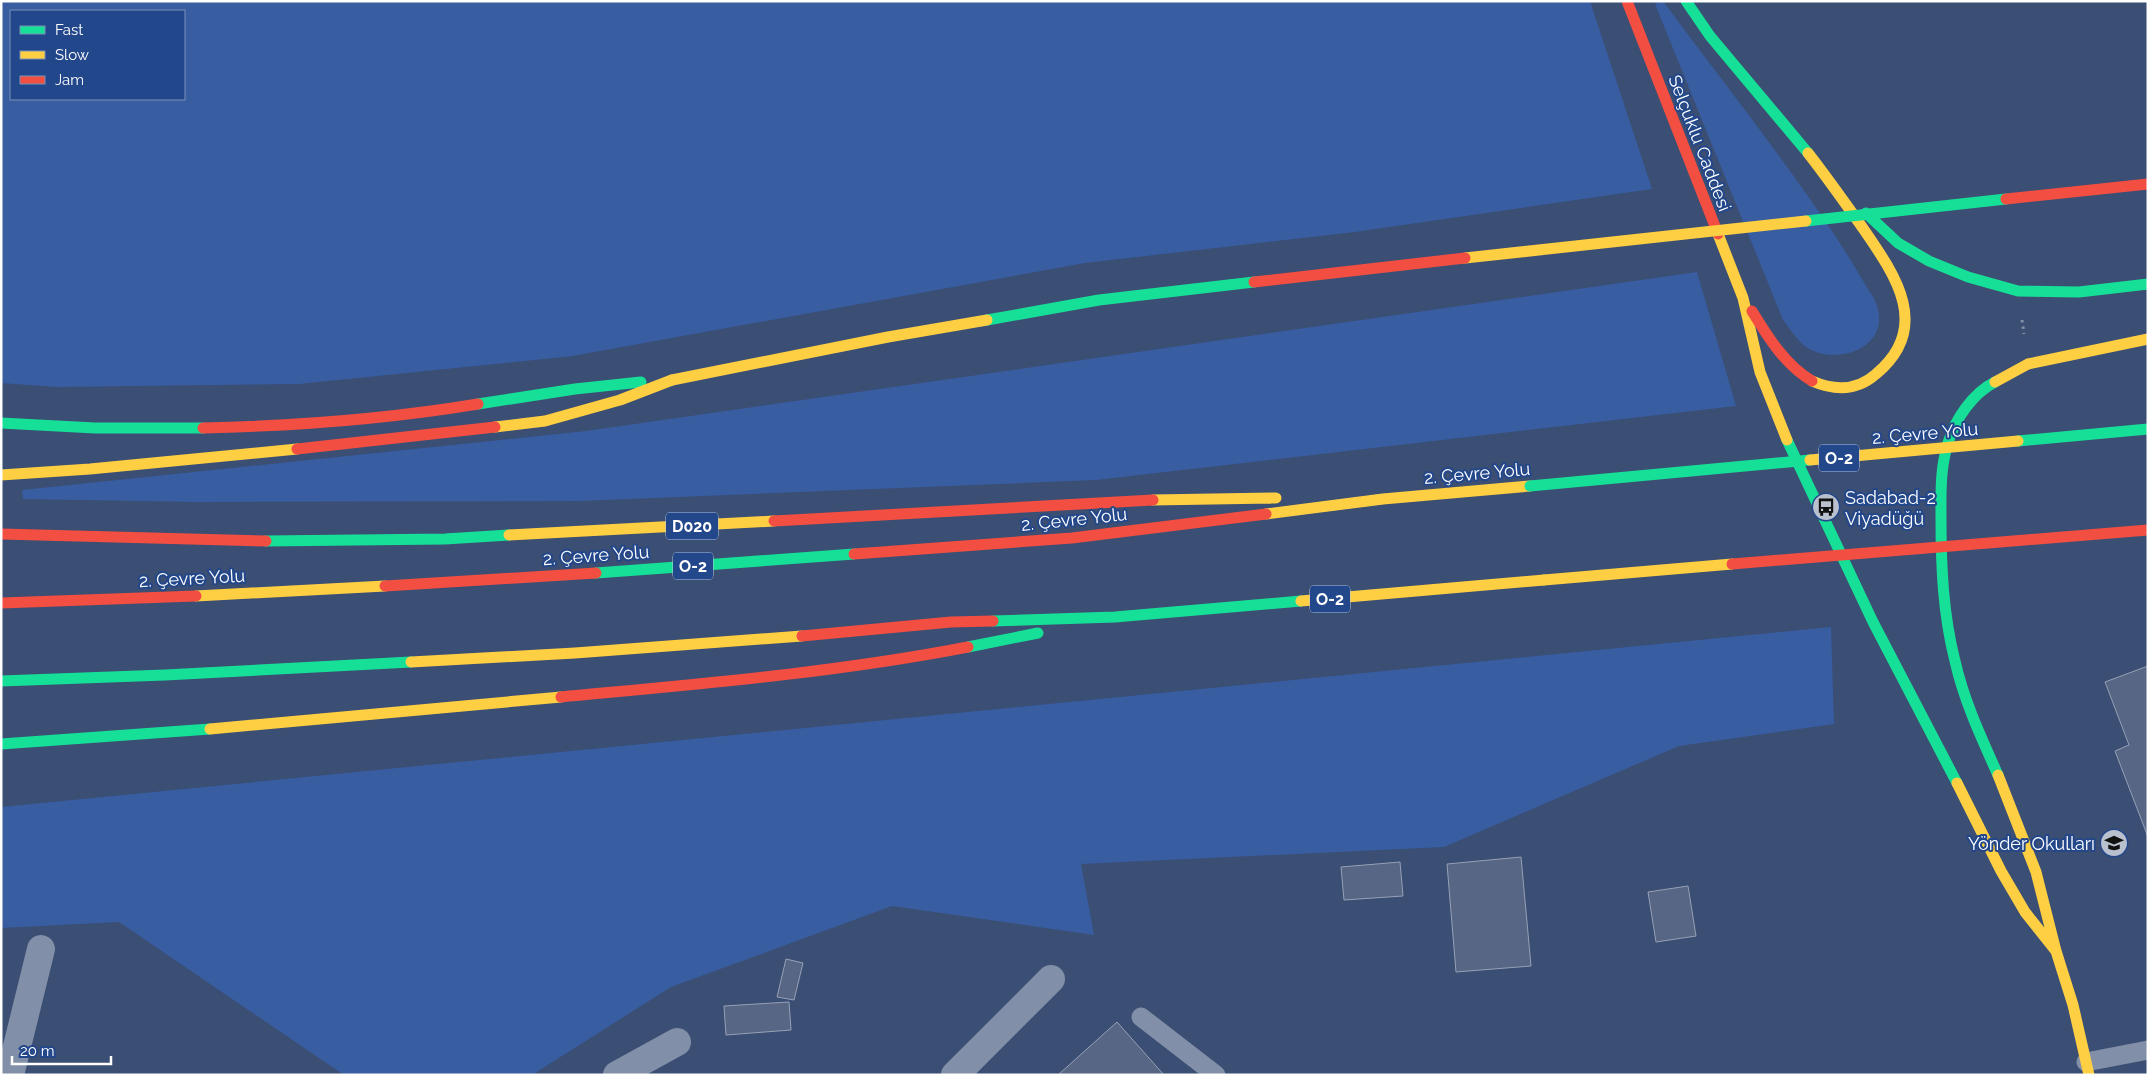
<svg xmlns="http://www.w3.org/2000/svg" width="2149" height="1076" viewBox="0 0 2149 1076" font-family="Raleway,sans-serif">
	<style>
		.green { fill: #385da1; fill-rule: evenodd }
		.building { fill: #566684; stroke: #96a1b6 }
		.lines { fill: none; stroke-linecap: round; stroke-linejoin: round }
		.path { stroke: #828fa8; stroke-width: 3; stroke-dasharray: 2.5 4; stroke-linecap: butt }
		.lane { stroke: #828fa8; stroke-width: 19 }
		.street { stroke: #828fa8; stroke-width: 28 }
		.fast { stroke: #16e098; stroke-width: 11 }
		.slow { stroke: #ffcf43; stroke-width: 11 }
		.jam { stroke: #f24e42; stroke-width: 11 }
		.fast-bridge { stroke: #16e098; stroke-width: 11 }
		.slow-bridge { stroke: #ffcf43; stroke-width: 11 }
		.jam-bridge { stroke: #f24e42; stroke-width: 11 }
		.labels { text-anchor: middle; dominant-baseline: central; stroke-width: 4; stroke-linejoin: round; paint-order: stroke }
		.shield { fill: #23478b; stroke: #bdc8dc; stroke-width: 1 }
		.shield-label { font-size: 16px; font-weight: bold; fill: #fff }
		.street-label { font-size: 18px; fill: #fff; stroke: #23478b }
		.poi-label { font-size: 18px; fill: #fff; stroke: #23478b; text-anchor: start }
	</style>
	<rect width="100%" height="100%" fill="#3b4e73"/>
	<path class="green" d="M1,1H1590L1652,189L1355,232L1085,263L573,356L299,384L57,387L1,383ZM11,11H184V99H11Z
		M1660,1H1663C1719,77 1779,152 1832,231C1844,249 1855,267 1866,286C1870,292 1875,299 1877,306C1890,345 1843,365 1811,350C1799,344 1791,330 1783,320L1655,4Z
		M1697,272L1736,406L1096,480L581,501L197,502L23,499L22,490L586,431Z
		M1831,627L1834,724L1679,746L1444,847L1081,864L1094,935L892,906L671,987L532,1075H344L119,922L1,928V807Z"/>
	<path class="building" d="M2148,666V837L2115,751L2129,745L2105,682Z
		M1521,857L1531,966L1456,972L1447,864Z
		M1400,862L1403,896L1344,900L1341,867Z
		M1688,886L1696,936L1656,942L1648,892Z
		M786,959L803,963L794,1000L777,997Z
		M789,1002L791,1030L726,1035L724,1006Z
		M1117,1022L1164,1075H1058Z"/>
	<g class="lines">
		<path class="path" d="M2022,320L2024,334"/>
		<path class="lane" d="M1141,1017L1216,1075
			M2086,1062L2148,1050"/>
		<path class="street" d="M10,1075L41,949
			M617,1075L677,1042
			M955,1075L1051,979"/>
		<path class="fast" d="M1686,1L1710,36L1808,153
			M1866,213L1898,243L1929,261L1968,277L2018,291L2079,292L2148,284
			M1995,382C1973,393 1955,419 1948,443C1940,468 1941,493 1941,518C1941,567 1943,614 1955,661C1964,701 1981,737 1998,775
			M478,404L575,389L641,382
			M1,423L95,428H203
			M1787,440L1873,622L1957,783
			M266,541L445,539L509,535
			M596,573L854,554
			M993,621L1115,617L1301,601
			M968,647L1038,633
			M1,681L165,675L411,662
			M1,744L210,729"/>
		<path class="slow" d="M1808,153C1826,176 1843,200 1860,224C1893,272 1934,326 1876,374C1857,391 1835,391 1812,381
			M1718,234L1743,298L1760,372L1787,440
			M1995,382L2028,364L2148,339
			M495,427L545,421L620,400L672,380
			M1,475L90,469L297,449
			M1153,500L1276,498
			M1266,514L1383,499L1530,486
			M509,535L774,521
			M196,596L385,586
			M1301,601L1544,580
			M411,662L575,653L802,636
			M210,729L561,697
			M1998,775L2036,872L2056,951L2073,1005L2089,1075
			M1957,783L2001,871L2025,912L2056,951"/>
		<path class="jam" d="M1627,1L1718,234
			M1752,311C1768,337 1785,365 1812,381
			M203,428C295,426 387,419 478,404
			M297,449L495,427
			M774,521L1153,500
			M1,534L266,541
			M854,554L1072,538L1266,514
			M385,586L596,573
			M1,603L196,596
			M802,636L951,622L993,621
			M561,697C698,684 833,673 968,647"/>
		<path class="fast-bridge" d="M1806,221L2006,199
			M987,320L1099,300L1254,282
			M2018,441L2148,429
			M1530,486L1810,460"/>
		<path class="slow-bridge" d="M1465,258L1806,221
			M672,380L888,337L987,320
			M1810,460L2018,441
			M1544,580L1732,564"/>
		<path class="jam-bridge" d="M2006,199L2148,184
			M1254,282L1465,258
			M1732,564L2148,530"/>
	</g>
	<defs>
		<g id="bus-disc" transform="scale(1.4375)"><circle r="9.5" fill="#bac1ce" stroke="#23478b"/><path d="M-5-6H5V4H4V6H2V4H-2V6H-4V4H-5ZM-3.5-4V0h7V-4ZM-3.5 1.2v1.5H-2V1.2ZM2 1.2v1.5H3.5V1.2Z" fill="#111"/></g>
		<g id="school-disc" transform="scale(1.4375)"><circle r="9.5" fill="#bac1ce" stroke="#23478b"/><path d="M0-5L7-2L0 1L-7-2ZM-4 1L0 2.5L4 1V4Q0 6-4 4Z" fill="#111"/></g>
	</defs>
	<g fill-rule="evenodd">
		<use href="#bus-disc" x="1826" y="507"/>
		<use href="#school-disc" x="2114" y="843"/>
	</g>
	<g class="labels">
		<g class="shield">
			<rect x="1819" y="444.5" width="40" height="27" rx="4"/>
			<rect x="666" y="512.5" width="52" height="27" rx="4"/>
			<rect x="673" y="552.5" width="40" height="27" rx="4"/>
			<rect x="1310" y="585.5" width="40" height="27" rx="4"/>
		</g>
		<g class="shield-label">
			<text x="1839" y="458">O-2</text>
			<text x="692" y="526">D020</text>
			<text x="693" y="566">O-2</text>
			<text x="1330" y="599">O-2</text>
		</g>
		<g class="street-label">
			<text transform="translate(1700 143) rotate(69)">Selçuklu Caddesi</text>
			<text transform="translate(1925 433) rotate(-5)">2. Çevre Yolu</text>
			<text transform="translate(1477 473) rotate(-5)">2. Çevre Yolu</text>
			<text transform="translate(1074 519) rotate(-6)">2. Çevre Yolu</text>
			<text transform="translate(596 555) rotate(-4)">2. Çevre Yolu</text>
			<text transform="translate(192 578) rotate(-3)">2. Çevre Yolu</text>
		</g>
		<g class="poi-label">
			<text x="1845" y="497">Sadabad-2<tspan x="1845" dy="21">Viyadüğü</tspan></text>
			<text x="2095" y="843" text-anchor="end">Yönder Okulları</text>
		</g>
	</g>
	<rect width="2149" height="1076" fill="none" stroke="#ffffff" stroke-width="5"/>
	<rect x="10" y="10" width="175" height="90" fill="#23478b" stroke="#7b91b9"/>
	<rect x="20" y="26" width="25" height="8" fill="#16e098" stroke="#7b91b9"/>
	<text x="55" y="35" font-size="15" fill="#ffffff">Fast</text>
	<rect x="20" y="51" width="25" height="8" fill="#ffcf43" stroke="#7b91b9"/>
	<text x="55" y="60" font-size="15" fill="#ffffff">Slow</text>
	<rect x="20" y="76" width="25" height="8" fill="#f24e42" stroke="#7b91b9"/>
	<text x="55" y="85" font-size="15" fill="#ffffff">Jam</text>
	<path d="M12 1056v8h99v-8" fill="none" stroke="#ffffff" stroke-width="2.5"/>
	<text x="20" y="1056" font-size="15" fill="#ffffff" stroke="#23478b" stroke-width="4" paint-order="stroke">20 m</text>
</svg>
